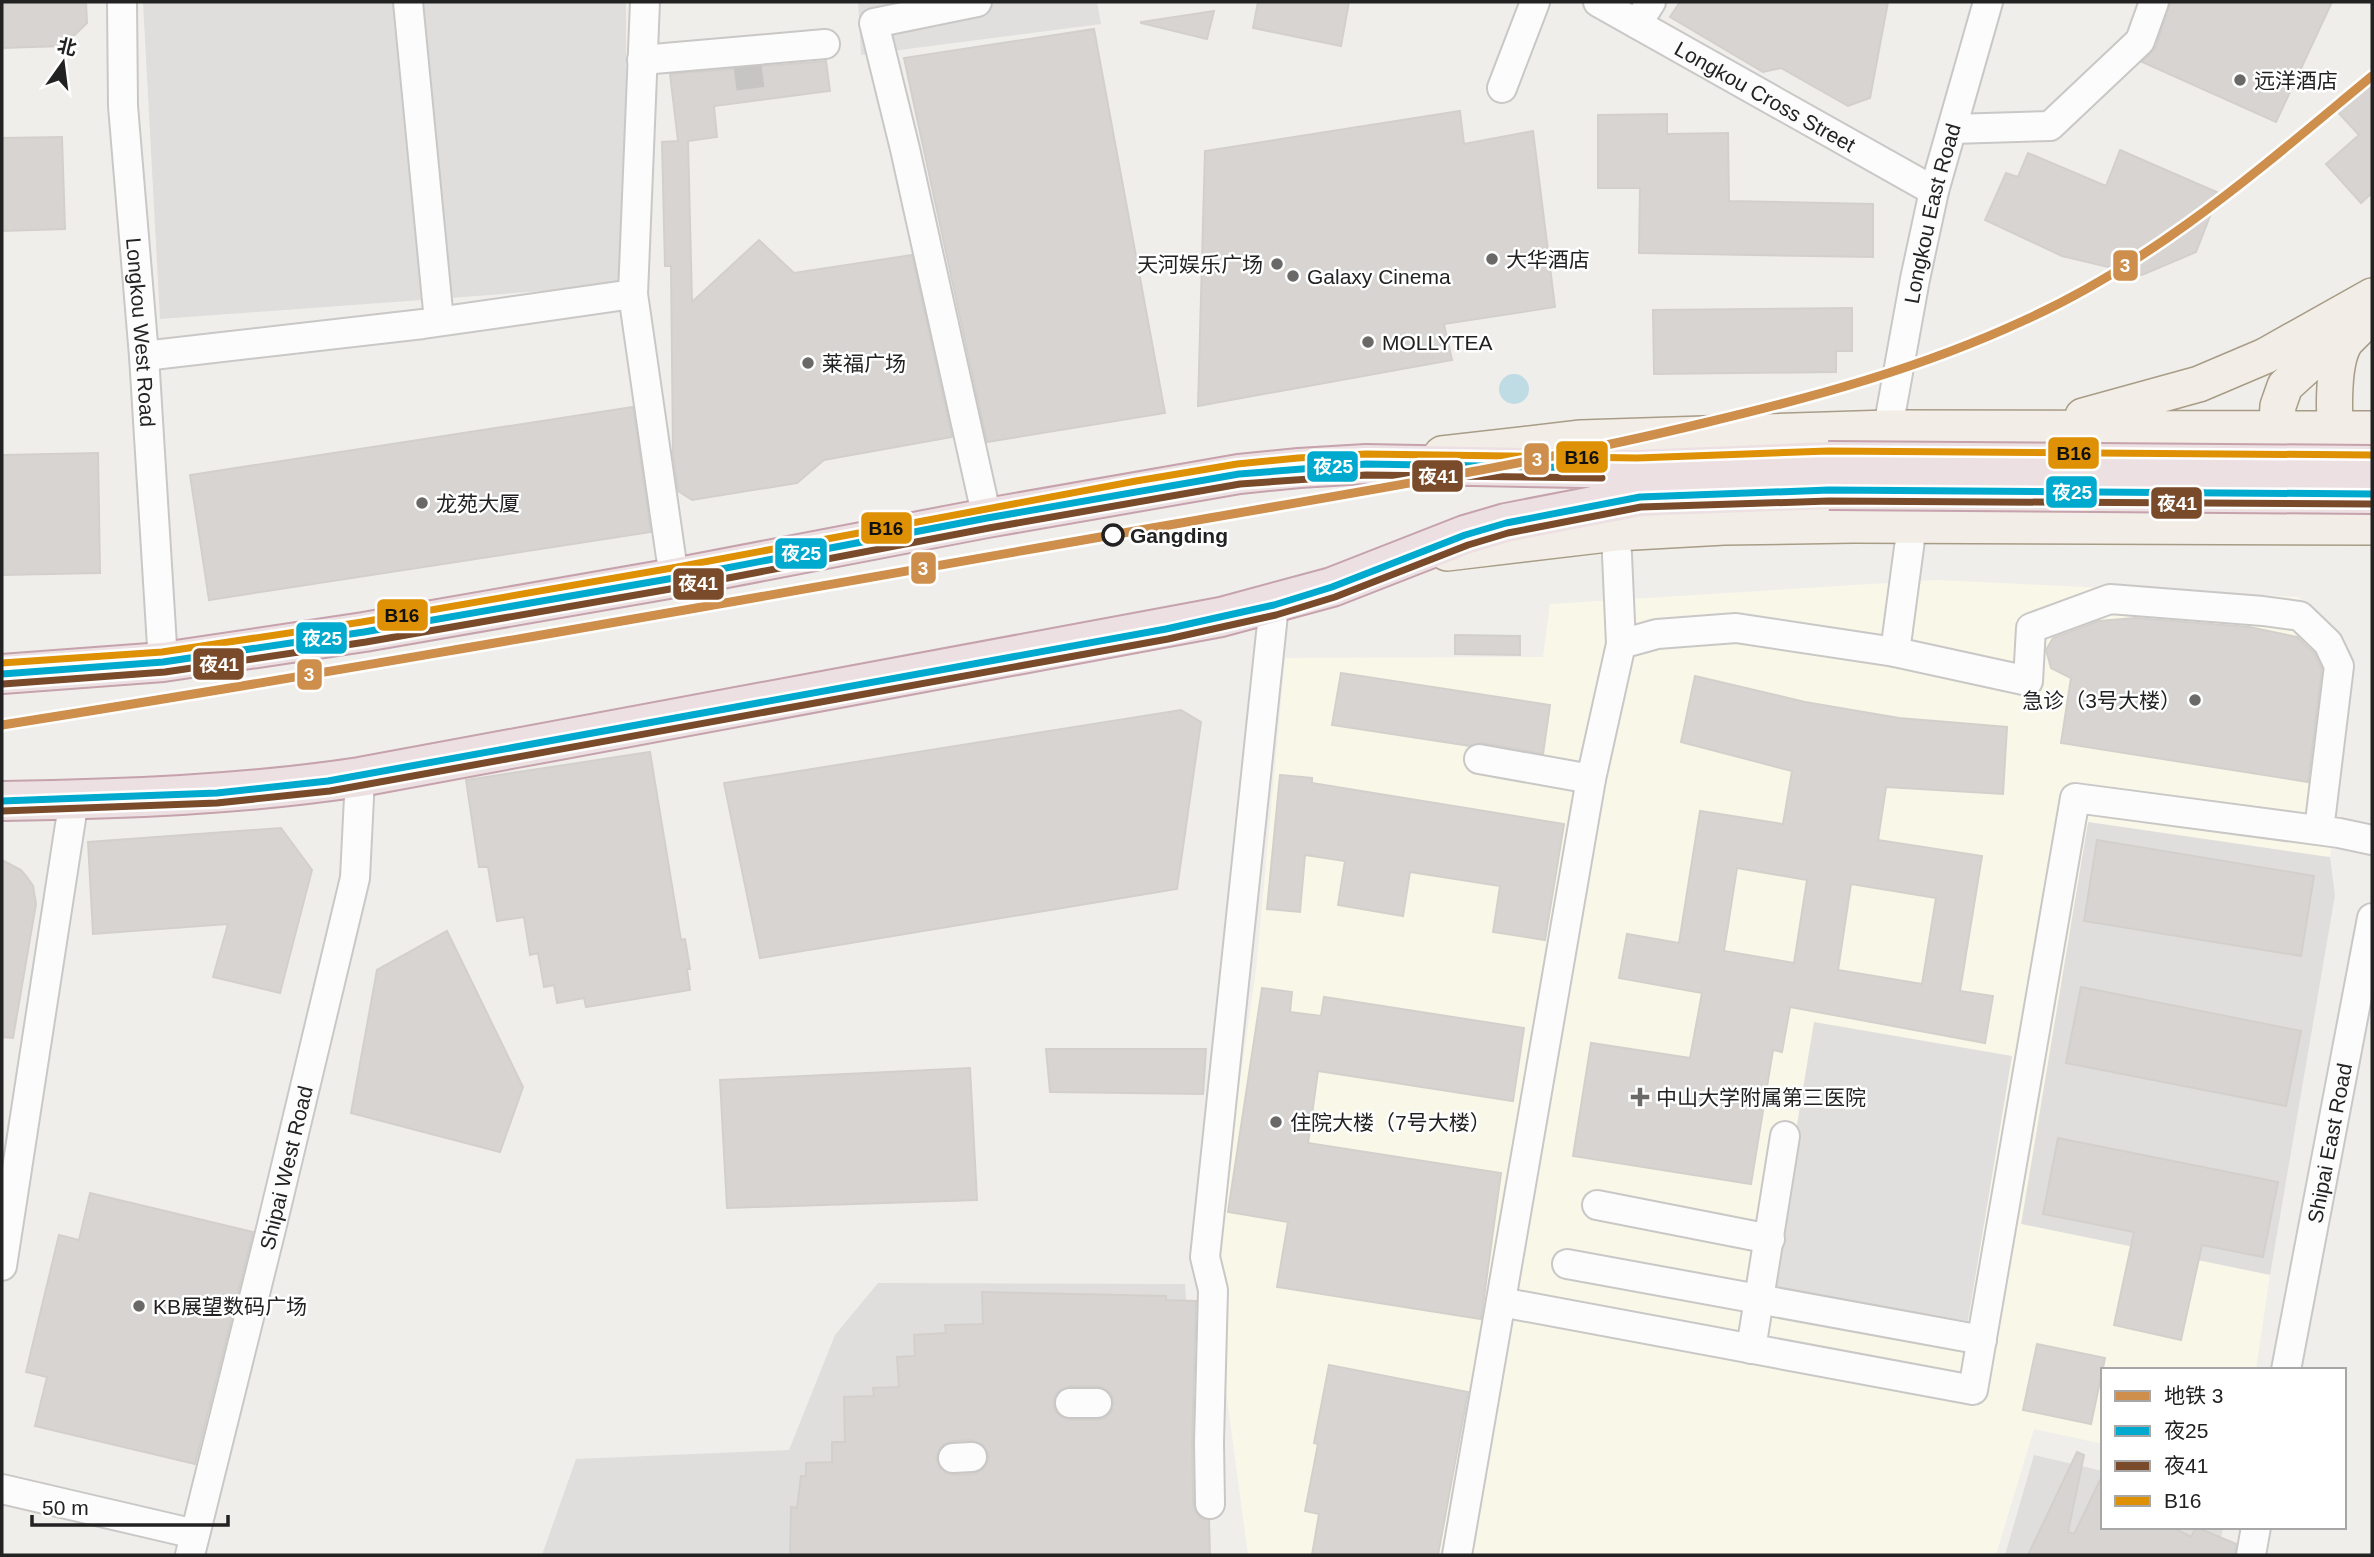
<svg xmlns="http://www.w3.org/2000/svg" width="2374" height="1557" viewBox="0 0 2374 1557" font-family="Helvetica,'Noto Sans SC',sans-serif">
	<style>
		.residential { fill: #dfdedc }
		.education { fill: #f8f7e8 }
		.parking { fill: #e0dfde }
		.water { fill: #bfdbe3 }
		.building { fill: #d7d4d2; stroke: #d3d0cc; stroke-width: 2; fill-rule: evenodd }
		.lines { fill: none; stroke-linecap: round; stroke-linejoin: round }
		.minor-tunnel { stroke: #c7c5c3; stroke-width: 28; stroke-dasharray: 28 14; stroke-linecap: butt }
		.minor-casing { stroke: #c9c8c7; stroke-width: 32 }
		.major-casing { stroke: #a79c86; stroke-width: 38 }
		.highway-casing { stroke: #c5a2ac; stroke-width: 42 }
		.minor { stroke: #fdfcfc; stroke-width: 28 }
		.major { stroke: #f3ede7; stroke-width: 35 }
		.highway { stroke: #ece0e2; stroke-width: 38 }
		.highway-bridge-casing { stroke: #c5a2ac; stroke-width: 42; stroke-linecap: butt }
		.highway-bridge { stroke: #ece0e2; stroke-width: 38 }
		.bus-1-casing { stroke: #fff; stroke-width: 12 }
		.bus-2-casing { stroke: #fff; stroke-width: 12 }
		.bus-3-casing { stroke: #fff; stroke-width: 12 }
		.bus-1 { stroke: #00a9ce; stroke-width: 7 }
		.bus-2 { stroke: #7a4b2a; stroke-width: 7 }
		.bus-3 { stroke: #de9105; stroke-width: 7 }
		.metro-1-casing { stroke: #fff; stroke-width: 14 }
		.metro-1 { stroke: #ce8e4c; stroke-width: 9 }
		.poi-dot { fill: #6a6968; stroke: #fff; stroke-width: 2.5 }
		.stop-dot { fill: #fff; stroke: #222; stroke-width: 3.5 }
		.labels { text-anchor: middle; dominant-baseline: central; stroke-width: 5; stroke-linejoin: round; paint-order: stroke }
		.poi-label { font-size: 21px; fill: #222; stroke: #fff; text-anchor: start }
		.street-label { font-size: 21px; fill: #222; stroke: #fff }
		.stop-label { font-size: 21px; font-weight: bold; fill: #222; stroke: #fff; text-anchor: start }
		.line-badge { stroke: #fff; stroke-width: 2.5 }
		.badge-label { font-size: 19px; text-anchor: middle; font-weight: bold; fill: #fff }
		.pale-badge-label { font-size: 19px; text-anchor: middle; font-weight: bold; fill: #111 }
	</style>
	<rect width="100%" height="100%" fill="#f0eeeb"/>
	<path class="residential" d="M143,2H626V285L160,319Z
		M2088,821L2330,857L2335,895L2270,1275L2021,1224Z
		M878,1283L1185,1284L1203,1555H542L576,1459L789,1450L835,1335Z
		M2034,1455L2103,1471V1527H2223L2218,1555H2005Z"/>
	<path class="education" d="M1936,580L2298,597L2335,627L2350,663L2330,857L2088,822L2021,1224L2270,1275L2256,1370H2103V1444L2034,1429L1996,1555H1248L1211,1279L1256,970L1285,658L1543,657L1550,604Z"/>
	<path class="parking" d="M858,2H1097L1101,24L861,55Z
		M1814,1022L2012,1056L1968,1321L1770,1288Z"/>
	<path class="water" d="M1499 389a15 15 0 1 1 30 0a15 15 0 1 1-30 0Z"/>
	<path class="building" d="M2,2H86L87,23L63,46L2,48Z
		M1258,2H1349L1341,46L1253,28Z
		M1680,2H1888L1870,98L1848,106L1781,68L1763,72L1670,17Z
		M2170,2H2332L2276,122L2142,62L2156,47Z
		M1214,11L1207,39L1141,23V22Z
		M1094,29L1165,413L987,442L904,58Z
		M826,61L830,91L714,106L717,137L688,141L692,302L759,240L794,273L912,255L952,437L824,460L797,483L692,500L678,491L673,453L671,266H665L662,142L678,141L670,74Z
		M2372,78V193L2361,203L2326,164L2359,135L2336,110Z
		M1460,111L1464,144L1533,131L1555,307L1444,324L1452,360L1198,406L1205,151Z
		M1667,114V134L1728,133L1729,201L1873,204V257L1639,253L1640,188H1598V115Z
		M62,137L65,229L2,231V138Z
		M2120,150L2219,193L2196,252L2142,275L2062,256L1985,220L2006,173L2018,177L2028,153L2106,186Z
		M1852,308V351H1836V372L1654,374L1653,310Z
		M633,407L651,532L209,600L190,475Z
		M98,453L100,573L2,575V455Z
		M2135,618L2249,627L2297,637L2314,653L2322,669L2308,782L2061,743L2071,678L2051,668L2046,650L2053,638L2099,621Z
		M1455,635L1520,636V655L1455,654Z
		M1341,673L1550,705L1543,754L1482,743L1470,746L1332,725Z
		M1695,676L1805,702L1899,718L2007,727L2003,794L1886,787L1878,840L1982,856L1960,991L1993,996L1985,1043L1790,1007L1782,1052L1773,1050L1751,1184L1573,1156L1591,1043L1690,1058L1702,993L1619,978L1627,934L1679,943L1700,811L1783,824L1792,771L1681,742ZM1737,868L1807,880L1794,963L1724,951ZM1851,884L1936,898L1922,984L1838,970Z
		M1181,710L1201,722L1177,889L760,958L724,783Z
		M650,752L681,940L685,939L690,969H687L690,990L586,1007L584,998L557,1003L554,985L544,987L538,953L530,955L524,917L497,921L488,867H479L466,780Z
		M1280,775L1312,778V783L1564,824L1545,940L1493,932L1500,886L1410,872L1403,916L1338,905L1345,861L1305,855L1300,912L1267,909Z
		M281,828L312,870L280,993L213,977L228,924L93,934L88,842Z
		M2097,840L2314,876L2301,956L2084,921Z
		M2,860L21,870L27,877L33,886L36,904L13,1038L2,1037Z
		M447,931L523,1087L500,1152L351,1113L377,970Z
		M2081,987L2301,1031L2286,1106L2066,1063Z
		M1262,988L1292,992L1290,1012L1321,1016L1324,997L1524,1028L1513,1101L1318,1071L1308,1143L1501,1173L1481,1319L1277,1287L1288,1222L1228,1212Z
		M1046,1049H1206L1203,1094L1050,1092Z
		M970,1068L977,1200L727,1208L720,1080Z
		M2058,1138L2278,1182L2263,1257L2202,1245L2181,1340L2114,1325L2134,1232L2043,1214Z
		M90,1193L253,1232L195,1464L35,1426L47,1377L26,1372L59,1235L79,1240Z
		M982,1292L1166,1296V1300L1196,1301L1192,1442L1193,1504L1196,1513L1201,1518L1209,1520L1210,1555H790L791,1507L797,1508L801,1476H806V1463L832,1462V1442H845L844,1397L874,1396L873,1388L899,1387L897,1357L915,1356L914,1335L946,1333L945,1325L983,1324ZM1070,1386H1097L1106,1389L1111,1394L1114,1402L1111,1412L1105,1418L1097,1420H1070L1061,1417L1055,1411L1053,1404L1055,1395L1061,1389ZM971,1440L980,1443L986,1449L989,1457L986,1465L982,1470L973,1474L954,1475L946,1473L940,1468L936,1458L939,1450L943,1445L952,1441Z
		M2037,1344L2105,1358L2091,1424L2023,1410Z
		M1329,1365L1468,1392L1438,1555H1312L1319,1514L1305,1511L1318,1444L1314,1443Z
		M2077,1452L2084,1455L2068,1532L2074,1534L2103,1474V1527H2172L2191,1537L2196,1527L2236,1544L2235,1555H2028Z"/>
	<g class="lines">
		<path class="minor-tunnel" d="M747,61L752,101"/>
		<g class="minor-casing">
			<g id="minor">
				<path id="s1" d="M122,2L123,106L144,356L163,662"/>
				<path d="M408,2L439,321"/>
				<path d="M645,2L633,294L674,578"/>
				<path d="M977,2L874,23L905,149L987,518"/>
				<path id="s2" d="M1598,2L1934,191"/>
				<path d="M1637,24L1651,2"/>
				<path d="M642,60L825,44"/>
				<path d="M1502,88L1535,2"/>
				<path d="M1952,129L2050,126L2140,41L2154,2"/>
				<path d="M144,356L423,324L633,294"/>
				<path id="s3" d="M1888,428L1915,279L1934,191L1988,2"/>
				<path d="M1912,525L1895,652L2028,681L2031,628L2110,599L2263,611L2300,616L2328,643L2339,666L2319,830"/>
				<path d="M1621,644L1657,634L1736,628L1895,652"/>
				<path d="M1479,759L1591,779"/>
				<path d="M1597,1205L1770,1239"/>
				<path d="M1567,1264L1982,1340"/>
				<path d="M2,1266L74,799"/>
				<path d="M1501,1302L1973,1390L2075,798L2339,833L2372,840"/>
				<path d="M1751,1349L1785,1136"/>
				<path id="s4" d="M2286,1370L2372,918"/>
				<path d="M1070,1403H1097"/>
				<path d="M953,1458L972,1457"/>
				<path d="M2,1489L195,1534"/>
				<path d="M1210,1504L1209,1442L1213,1290L1205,1257L1274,605"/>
				<path id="s5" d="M190,1555L271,1229L355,878L360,777"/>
				<path d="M1457,1555L1591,779L1621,644L1616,533"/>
				<path d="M2251,1555L2256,1527"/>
			</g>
		</g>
		<g class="major-casing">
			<path id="major" d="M2083,416L2199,384L2265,356L2372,296
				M2275,451L2278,406L2285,386L2358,320
				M2339,451C2333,425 2331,363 2346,341C2350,337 2354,333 2358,329
				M1442,454L1581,438L1888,428L2372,429
				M1447,553L1616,533L1724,527L1853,525L2372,527"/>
		</g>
		<g class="highway-casing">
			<path id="highway" d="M2,674L163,662L364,632L674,578L987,518L1239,474L1299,468L1366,464L1637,469L1828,461
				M2,801C122,799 241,795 360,777L1221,617L1332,587L1465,535L1506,523L1640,497L1829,490"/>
		</g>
		<use href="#minor" class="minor"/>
		<use href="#major" class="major"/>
		<use href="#highway" class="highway"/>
		<g class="highway-bridge-casing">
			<path id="highway-bridge" d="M1828,461L2372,465
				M1829,490L2372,494"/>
		</g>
		<use href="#highway-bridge" class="highway-bridge"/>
		<g class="bus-1-casing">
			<path id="bus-1" d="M2,674L163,662L364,632L674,578L987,518L1239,474L1366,464L1602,468
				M2,801L217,793L328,781L1166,629L1274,605L1332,587L1465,535L1506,523L1640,497L1829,490L2372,494"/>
		</g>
		<g class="bus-2-casing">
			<path id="bus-2" d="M3,684L165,672L366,642L676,588L989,528L1240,484L1366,475L1602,478
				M2,811L217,803L330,791L1168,639L1276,615L1335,597L1468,545L1508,533L1641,507L1829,501L2372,504"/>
		</g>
		<g class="bus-3-casing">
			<path id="bus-3" d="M2,663L162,652L362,622L672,568L1136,481L1237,464L1298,458L1366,454L1637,458L1828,451L2372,455"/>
		</g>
		<use href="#bus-1" class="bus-1"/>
		<use href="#bus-2" class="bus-2"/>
		<use href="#bus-3" class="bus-3"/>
		<g class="metro-1-casing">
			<path id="metro-1" d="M2,725C394,663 784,592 1175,524C1351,493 1529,465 1704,423C1814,397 1922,368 2025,320C2156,261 2263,166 2372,76"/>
		</g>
		<use href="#metro-1" class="metro-1"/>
	</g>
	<g class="poi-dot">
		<circle cx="2240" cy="80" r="7"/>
		<circle cx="1492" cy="259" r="7"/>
		<circle cx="1277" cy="264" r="7"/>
		<circle cx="1293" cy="276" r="7"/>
		<circle cx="1368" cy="342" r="7"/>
		<circle cx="808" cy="363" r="7"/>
		<circle cx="422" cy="503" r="7"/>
		<circle cx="2195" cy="700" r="7"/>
		<path d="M1636.5 1086.5h7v7h7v7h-7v7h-7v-7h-7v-7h7z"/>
		<circle cx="1276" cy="1122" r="7"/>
		<circle cx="139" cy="1306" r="7"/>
	</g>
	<circle class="stop-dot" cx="1113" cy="535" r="10"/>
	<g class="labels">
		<g class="poi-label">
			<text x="2254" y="80">远洋酒店</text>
			<text x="1506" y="259">大华酒店</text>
			<text x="1263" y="264" text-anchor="end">天河娱乐广场</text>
			<text x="1307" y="276">Galaxy Cinema</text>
			<text x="1382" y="342">MOLLYTEA</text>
			<text x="822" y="363">莱福广场</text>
			<text x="436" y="503">龙苑大厦</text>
			<text x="2181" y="700" text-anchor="end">急诊（3号大楼）</text>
			<text x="1656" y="1097">中山大学附属第三医院</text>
			<text x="1290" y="1122">住院大楼（7号大楼）</text>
			<text x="153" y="1306">KB展望数码广场</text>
		</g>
		<g class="street-label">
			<text stroke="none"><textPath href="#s2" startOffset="192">Longkou Cross Street</textPath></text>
			<text stroke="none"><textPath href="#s3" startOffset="219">Longkou East Road</textPath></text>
			<text stroke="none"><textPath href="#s1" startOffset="331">Longkou West Road</textPath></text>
			<text stroke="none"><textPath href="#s4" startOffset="231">Shipai East Road</textPath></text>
			<text stroke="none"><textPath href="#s5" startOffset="399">Shipai West Road</textPath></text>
		</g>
		<g class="stop-label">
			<text x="1130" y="535">Gangding</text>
		</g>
	</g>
	<g class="line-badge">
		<rect x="2112" y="249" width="27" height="33" rx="7" fill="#ce8e4c"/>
		<rect x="2047" y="436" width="53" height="34" rx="7" fill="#de9105"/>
		<rect x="1555" y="440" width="54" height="34" rx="7" fill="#de9105"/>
		<rect x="1523" y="442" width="27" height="34" rx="7" fill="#ce8e4c"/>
		<rect x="1306" y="450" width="53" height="33" rx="7" fill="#00a9ce"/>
		<rect x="1411" y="459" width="53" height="34" rx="7" fill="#7a4b2a"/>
		<rect x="2045" y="475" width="53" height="34" rx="7" fill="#00a9ce"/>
		<rect x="2150" y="486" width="53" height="34" rx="7" fill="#7a4b2a"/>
		<rect x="860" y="511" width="53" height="34" rx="7" fill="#de9105"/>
		<rect x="774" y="537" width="54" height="33" rx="7" fill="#00a9ce"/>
		<rect x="910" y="551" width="27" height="34" rx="7" fill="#ce8e4c"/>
		<rect x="672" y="567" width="53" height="34" rx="7" fill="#7a4b2a"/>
		<rect x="376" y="598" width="53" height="34" rx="7" fill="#de9105"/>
		<rect x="295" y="621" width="53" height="34" rx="7" fill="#00a9ce"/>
		<rect x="192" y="647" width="53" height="34" rx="7" fill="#7a4b2a"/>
		<rect x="296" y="658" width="27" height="33" rx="7" fill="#ce8e4c"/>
	</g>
	<g class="badge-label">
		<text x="2125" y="272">3</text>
		<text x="1537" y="466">3</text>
		<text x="1333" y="473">夜25</text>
		<text x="1438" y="483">夜41</text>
		<text x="2072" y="499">夜25</text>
		<text x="2177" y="510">夜41</text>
		<text x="801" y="560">夜25</text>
		<text x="923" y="575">3</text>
		<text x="698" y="590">夜41</text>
		<text x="322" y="645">夜25</text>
		<text x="219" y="671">夜41</text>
		<text x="309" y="681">3</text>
	</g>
	<g class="pale-badge-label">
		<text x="2074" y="460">B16</text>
		<text x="1582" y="464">B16</text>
		<text x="886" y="535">B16</text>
		<text x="402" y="622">B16</text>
	</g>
	<rect width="2374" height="1557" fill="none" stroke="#222222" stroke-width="7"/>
	<rect x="2101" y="1368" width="245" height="161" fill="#ffffff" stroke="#a7a7a7" stroke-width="2"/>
	<rect x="2115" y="1391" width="35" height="10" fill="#ce8e4c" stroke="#a7a7a7" stroke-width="2"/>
	<text x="2164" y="1403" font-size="21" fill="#222222">地铁 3</text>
	<rect x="2115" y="1426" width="35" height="10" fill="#00a9ce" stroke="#a7a7a7" stroke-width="2"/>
	<text x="2164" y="1438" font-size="21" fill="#222222">夜25</text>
	<rect x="2115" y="1461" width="35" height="10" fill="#7a4b2a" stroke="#a7a7a7" stroke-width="2"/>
	<text x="2164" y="1473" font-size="21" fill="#222222">夜41</text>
	<rect x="2115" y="1496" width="35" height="10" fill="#de9105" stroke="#a7a7a7" stroke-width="2"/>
	<text x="2164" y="1508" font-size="21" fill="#222222">B16</text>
	<g transform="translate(63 63) rotate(14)" stroke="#ffffff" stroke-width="5" paint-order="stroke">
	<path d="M0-5L12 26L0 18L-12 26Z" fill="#222222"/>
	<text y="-10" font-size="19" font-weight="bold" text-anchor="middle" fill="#222222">北</text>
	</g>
	<path d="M32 1515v10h196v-10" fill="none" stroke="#222222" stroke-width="3.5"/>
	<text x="42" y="1515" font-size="21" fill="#222222" stroke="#ffffff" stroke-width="5" paint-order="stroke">50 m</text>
</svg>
